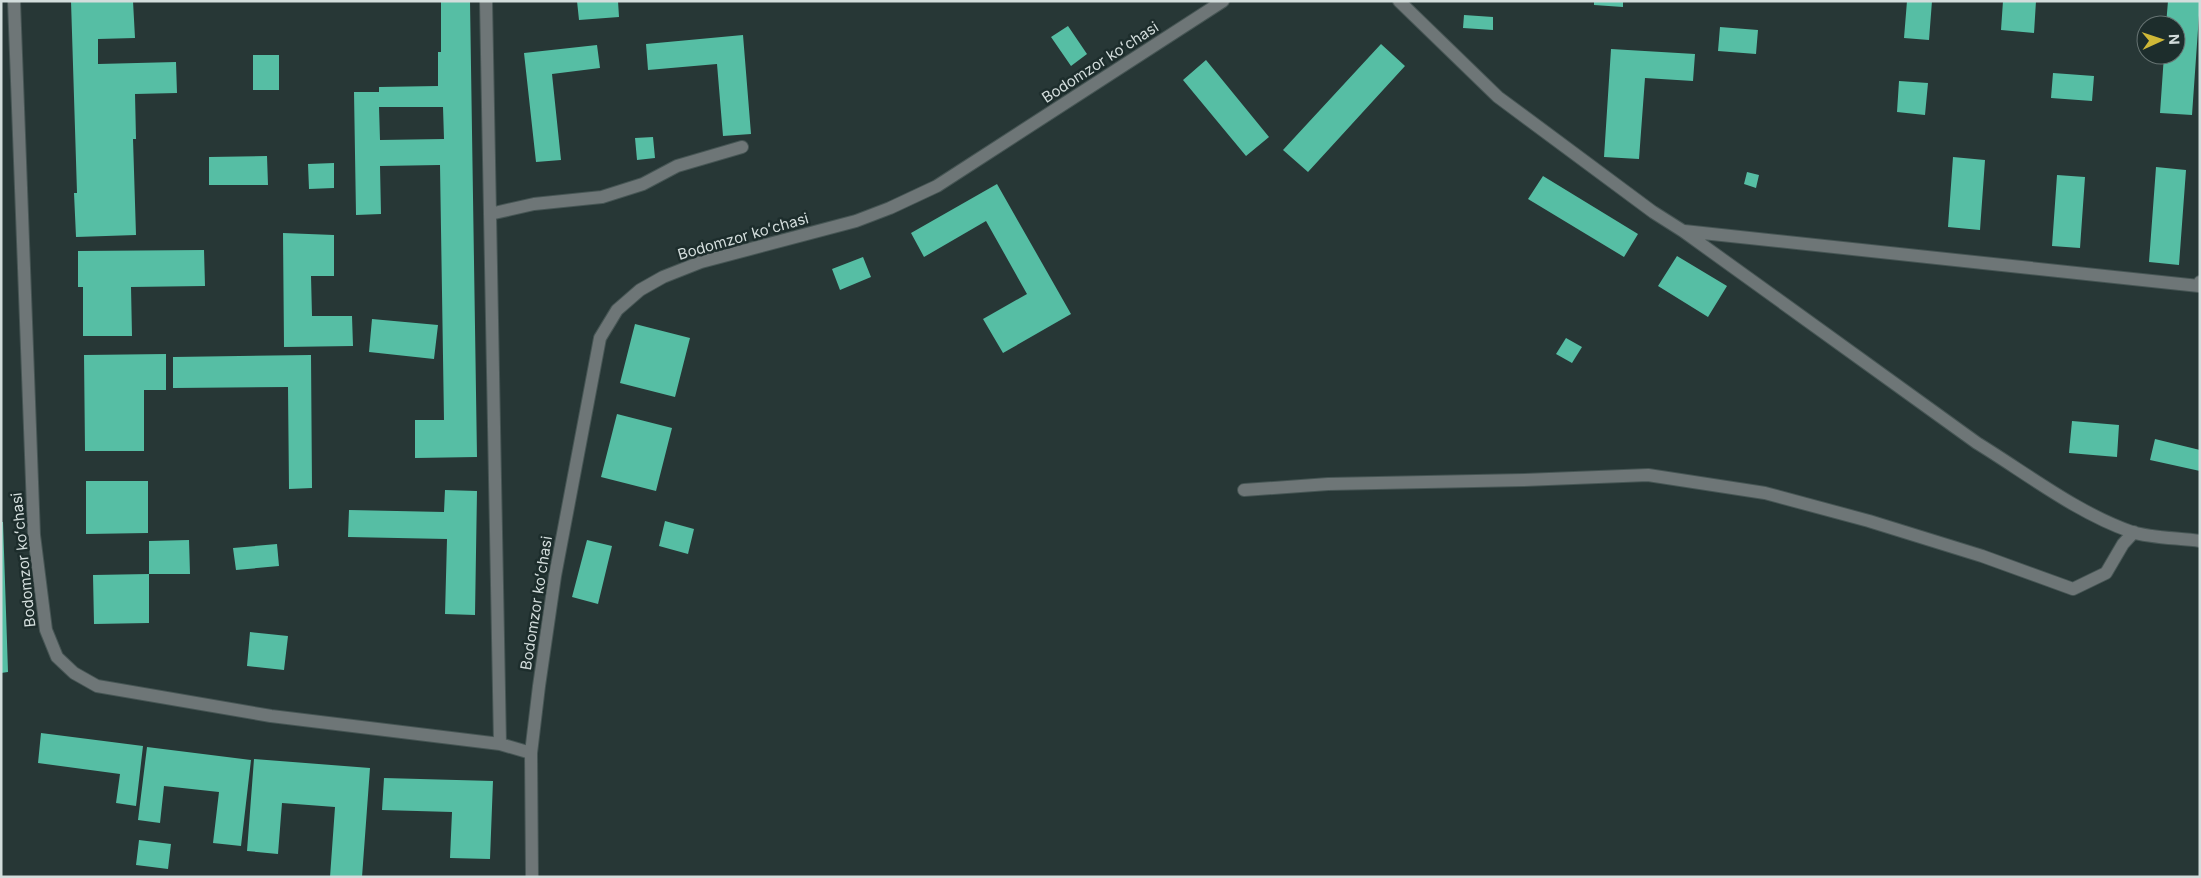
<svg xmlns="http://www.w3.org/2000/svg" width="2201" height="878" viewBox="0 0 2201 878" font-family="Inter,sans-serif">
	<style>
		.building { fill: #56bea4; fill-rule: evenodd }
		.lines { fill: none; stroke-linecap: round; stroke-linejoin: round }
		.minor-casing { stroke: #465554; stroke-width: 14 }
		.minor { stroke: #6e7677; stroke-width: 12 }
		.labels { text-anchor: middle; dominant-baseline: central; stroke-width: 5; stroke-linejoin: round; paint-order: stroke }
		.street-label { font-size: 15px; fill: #d3dddc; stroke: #1d2d2c }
	</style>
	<rect width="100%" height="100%" fill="#273736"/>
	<path class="building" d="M71,1H133L135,38L98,39V64L176,62L177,93L135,94L136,139H133L136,235L76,237L74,193H77Z
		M441,1H470L477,457L415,458V420H444L440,165L380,166L381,214L356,215L354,92H379V87L438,86V52H441ZM379,107H443L444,139L380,140Z
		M577,1H618L619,17L579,20Z
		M1594,1H1623V7L1594,5Z
		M1907,1H1932L1929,40L1904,38Z
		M2003,1H2036L2034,33L2001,30Z
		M2168,1H2200L2192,115L2160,113L2164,55H2176V25H2166Z
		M1464,15L1493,17V30L1463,28Z
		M1068,26L1087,54L1071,66L1051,37Z
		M1720,27L1758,30L1756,54L1718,51Z
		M743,35L751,134L723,136L717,64L648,70L646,44Z
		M1381,44L1405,66L1308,172L1283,150Z
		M597,45L600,68L552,74L561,160L536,162L524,53Z
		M1611,49L1695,54L1693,81L1645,78L1639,159L1604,157Z
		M253,55H279V90H253Z
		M1206,60L1269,137L1246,156L1183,80Z
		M2053,73L2094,76L2092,101L2051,98Z
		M1899,81L1928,83L1925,115L1897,112Z
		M653,137L655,158L637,160L635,138Z
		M267,156L268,185H209V157Z
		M1953,157L1985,160L1980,230L1948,227Z
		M334,163V188L309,189L308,164Z
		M2156,167L2186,170L2179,265L2149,262Z
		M1747,172L1759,175L1756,188L1744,184Z
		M2057,175L2085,177L2080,248L2052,246Z
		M1543,176L1638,234L1624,257L1528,199Z
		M997,184L1071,314L1003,353L983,319L1027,294L986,221L924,257L911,233Z
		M283,233L334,235V276H311L312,316H352L353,346L284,347Z
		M204,250L205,286L131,287L132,336H83V287H78V251Z
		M1677,256L1727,286L1708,317L1658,286Z
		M863,257L871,277L840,290L832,269Z
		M372,319L438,325L434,359L369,352Z
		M635,324L690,338L675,397L620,383Z
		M1566,338L1582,347L1572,363L1556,354Z
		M166,354V390H144V451H85L84,355Z
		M311,355L312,488L289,489L288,387L173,388V357Z
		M617,414L672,428L656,491L601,477Z
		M2072,421L2119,425L2117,457L2069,453Z
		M2155,439L2200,450V471L2150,460Z
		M86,481H148V533L86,534Z
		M445,490L477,491L475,615L445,614L447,539L348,537L349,510L444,512Z
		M665,521L694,529L688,554L659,546Z
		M1,522H3L8,672L1,673Z
		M189,540L190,574H149V541Z
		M587,540L612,546L598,604L572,597Z
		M277,544L279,566L236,570L233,548Z
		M149,574V623L94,624L93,575Z
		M250,632L288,636L284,670L247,666Z
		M41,733L143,746L136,806L116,803L120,774L38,763Z
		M147,747L251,760L241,846L213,843L219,792L164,786L160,823L138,820Z
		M254,759L370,768L362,877H330L335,807L282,803L278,854L247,851Z
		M384,778L493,781L490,859L450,858L452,812L382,810Z
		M139,840L171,844L168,869L136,865Z"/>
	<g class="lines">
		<g class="minor-casing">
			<path id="minor" d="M14,1L34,535L46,630L57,657L74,673L97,686L271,716L500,744L531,753
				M486,1L500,744
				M1399,1L1498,97L1653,212L1683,231L1977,443C2026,473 2077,513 2132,532C2151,538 2179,538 2200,541
				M490,214L534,204L602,197L643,184L677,166L742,147
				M1684,231L2199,286L2200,282
				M1244,490L1328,484L1524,480L1648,475L1765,493L1869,521L1982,556L2073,589L2106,573L2123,544L2134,532
				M532,877L531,753L539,686L555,576L600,338L617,310L640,290L663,277L701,262L856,221L890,208L937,186L1223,1"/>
		</g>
		<use href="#minor" class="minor"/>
	</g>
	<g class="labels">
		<g class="street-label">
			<text transform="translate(1100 62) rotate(-33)">Bodomzor koʻchasi</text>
			<text transform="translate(743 236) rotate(-16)">Bodomzor koʻchasi</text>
			<text transform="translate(23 560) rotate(-96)">Bodomzor koʻchasi</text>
			<text transform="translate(536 603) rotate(-81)">Bodomzor koʻchasi</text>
		</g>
	</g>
	<rect width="2201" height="878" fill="none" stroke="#d3dddc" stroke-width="5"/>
	<g transform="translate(2161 40) rotate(87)"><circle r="24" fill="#1d2d2c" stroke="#667372"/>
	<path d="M0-4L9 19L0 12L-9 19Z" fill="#cfb837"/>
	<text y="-8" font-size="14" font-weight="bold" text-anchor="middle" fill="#d3dddc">N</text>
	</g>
</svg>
